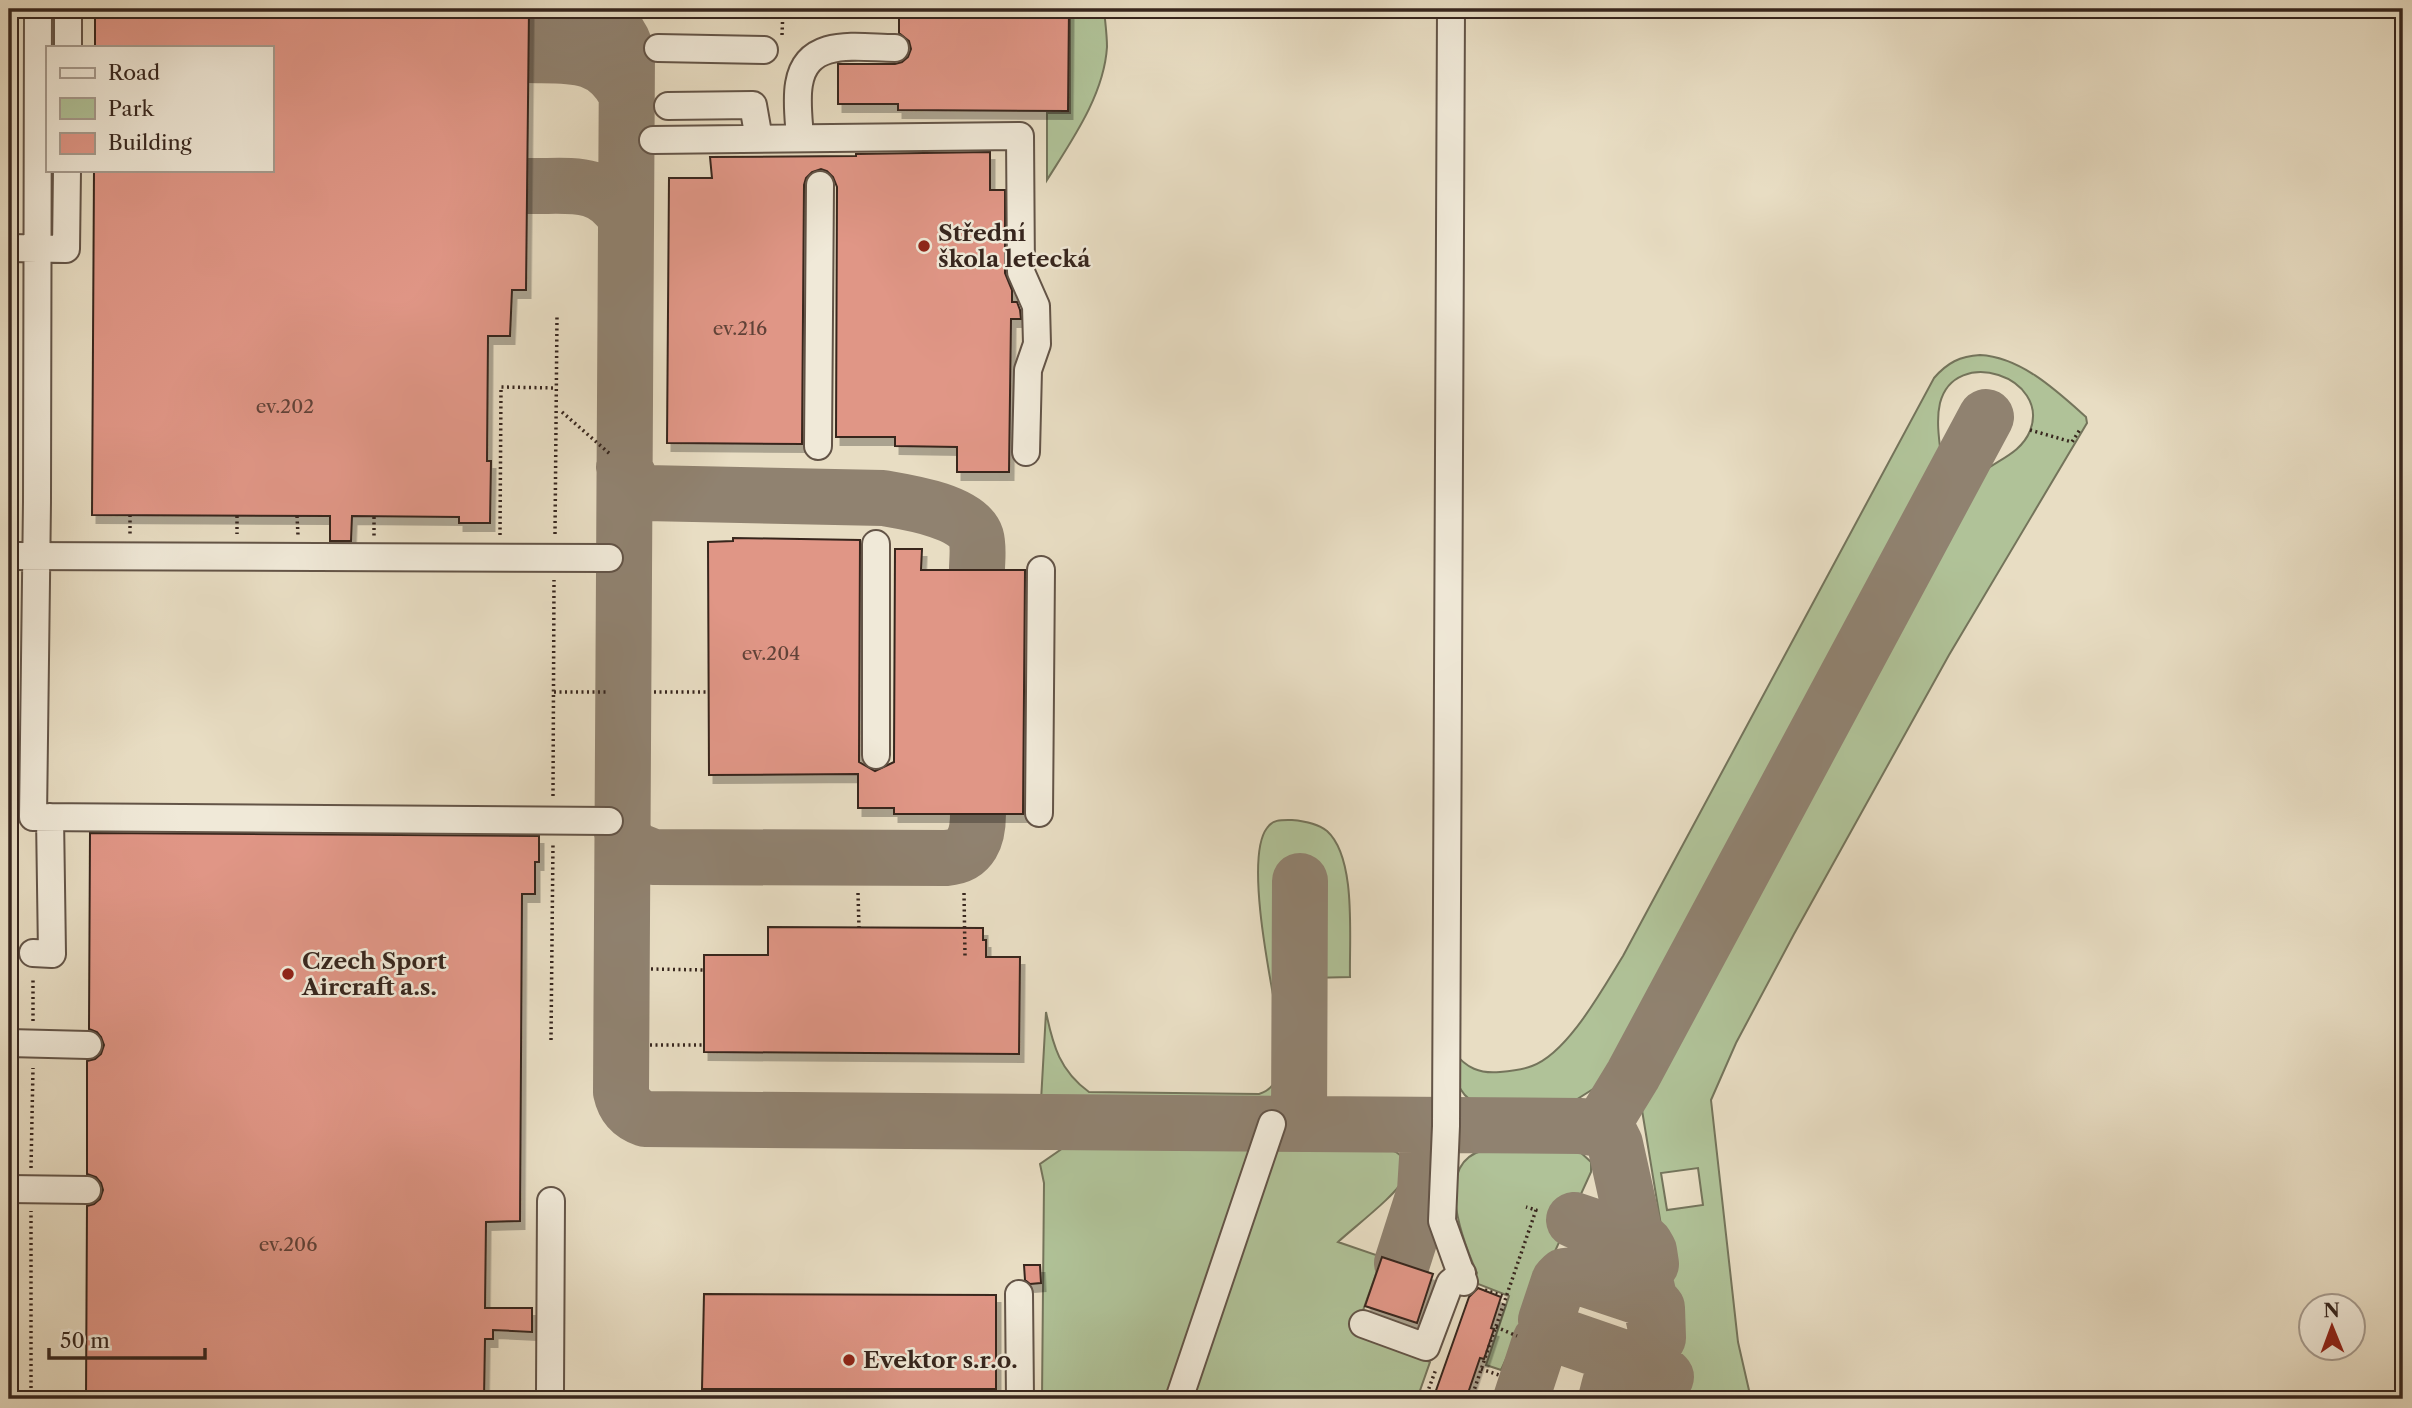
<svg xmlns="http://www.w3.org/2000/svg" width="2412" height="1408" viewBox="0 0 2412 1408" font-family="'Libre Caslon Text',serif">
	<style>
		.green { fill: #b0c298; stroke: #74745b; stroke-width: 2; fill-rule: evenodd }
		.lines { fill: none; stroke-linecap: round; stroke-linejoin: round }
		.taxiway { stroke: #908270; stroke-width: 56 }
		.building { fill: #e09686; stroke: #37261e; stroke-width: 2; filter: url(#shadow) }
		.minor-casing { stroke: #635447; stroke-width: 30 }
		.path { stroke: #37261e; stroke-width: 3.5; stroke-dasharray: 2 3.5; stroke-linecap: butt }
		.minor { stroke: #f0e9d8; stroke-width: 26 }
		.poi-dot { fill: #8f2418; stroke: #f0e9d8; stroke-width: 2.5 }
		.labels { text-anchor: middle; dominant-baseline: central; stroke-width: 5; stroke-linejoin: round; paint-order: stroke }
		.number-label { font-size: 19px; fill: #614238 }
		.poi-label { font-size: 23px; font-weight: bold; fill: #37261e; stroke: #f0e9d8; text-anchor: start }
	</style>
	<defs>
		<filter id="shadow"><feDropShadow dx="4.5" dy="8" stdDeviation="0" flood-color="#0004"/></filter>
	</defs>
	<rect width="100%" height="100%" fill="#e8ddc3"/>
	<filter id="stains"><feTurbulence type="fractalNoise" baseFrequency=".00286" numOctaves="4"/><feColorMatrix values="0 0 0 0 .2 0 0 0 0 .09 0 0 0 0 .02 0 0 0 .5 -.17"/></filter>
	<radialGradient id="worn" r=".72"><stop offset=".6" stop-color="#630" stop-opacity="0"/><stop offset="1" stop-color="#630" stop-opacity=".3"/></radialGradient>
	<path class="green" d="M1070,9H1104C1105,21 1107,34 1107,47C1104,95 1072,140 1047,180V113H1070Z
		M1980,355C2021,357 2057,391 2086,417L2087,423L1949,655L1794,934L1736,1043L1711,1100L1738,1342L1751,1399H1688L1675,1342L1672,1292L1641,1104L1651,1072L1649,1070L1911,576L1924,575C1937,551 1949,528 1962,504C1967,495 1971,483 1978,476C1995,460 2020,455 2030,431C2051,377 1955,345 1940,403C1935,424 1941,450 1943,472L1629,1059L1626,1058L1601,1084L1571,1103L1482,1105C1457,1099 1453,1075 1454,1052C1466,1068 1480,1074 1500,1072C1511,1071 1522,1070 1532,1066C1568,1053 1603,988 1623,956L1934,378C1947,363 1960,356 1980,355ZM1698,1168L1703,1205L1667,1210L1661,1173Z
		M1292,820C1304,821 1317,823 1327,831C1357,858 1349,939 1350,977L1309,978L1312,879L1300,881L1290,879L1288,1063C1286,1082 1283,1097 1262,1101H1041L1046,1012C1053,1046 1060,1071 1089,1092L1259,1094C1283,1087 1281,1059 1281,1038C1274,997 1243,859 1267,828C1273,819 1282,820 1292,820Z
		M1066,1146L1254,1148L1168,1399H1042L1044,1183L1040,1164Z
		M1561,1148L1579,1151L1591,1162V1172L1501,1370L1486,1365L1509,1296L1473,1282L1477,1273C1462,1239 1430,1157 1490,1149C1513,1146 1538,1149 1561,1148Z
		M1273,1149H1387C1400,1151 1411,1163 1405,1177C1398,1194 1354,1227 1338,1242L1382,1257L1355,1333L1430,1362L1417,1399H1189Z"/>
	<g class="lines">
		<path class="taxiway" d="M529,14L592,16C611,21 623,35 627,54L621,1092C624,1106 631,1114 645,1119L1581,1126L1600,1129L1633,1075L1986,417
			M528,55C571,56 603,51 626,93
			M527,186C567,187 602,178 625,217
			M624,467L634,487L646,493L883,498C906,502 968,511 976,537C979,547 977,560 977,570
			M622,833L633,849L653,857L946,858C972,856 978,837 978,814
			M1299,1124L1300,881
			M1600,1129L1611,1136L1615,1144L1656,1329
			M1574,1220L1645,1244L1649,1251L1651,1264
			M1402,1263L1425,1191L1429,1126
			M1658,1338L1657,1308L1651,1301L1573,1275L1564,1276L1559,1281L1546,1320L1549,1332L1659,1370L1666,1377
			M1521,1399L1540,1341L1544,1337L1552,1335
			M1606,1399C1610,1385 1612,1363 1629,1360"/>
	</g>
	<path class="building" d="M95,9H529L526,290H512L510,336H488L487,461H491L490,523H459V517L352,516L351,541H330V516L92,515L94,170H271V47H95Z
		M899,9H1069L1068,111L898,110V104H838V64H895L902,62L908,57L911,49L909,41L899,33Z
		M990,152V190H1005V273L1012,290V302H1017L1020,310L1021,319H1011L1009,472H957V447L895,446V437H836L837,187L833,177L827,171L821,169L812,172L806,178L804,185L802,444L667,443L669,178H712L710,157L856,156V154Z
		M733,538L860,540L859,762L875,771L894,762L895,549H922L921,570H1025L1023,814H894V808H858V774L709,775L708,542L733,541Z
		M90,833L539,836V862H535V894H522L520,1221L486,1222L485,1308H532V1332L493,1330V1339H485L484,1399H86L87,1206L94,1204L100,1199L103,1190L101,1183L96,1177L87,1174V1061L95,1059L101,1054L104,1045L101,1037L97,1032L89,1029Z
		M768,927L983,928V940H986V957H1020L1019,1054L704,1052V955H768Z
		M1382,1257L1433,1274L1417,1323L1365,1306Z
		M1024,1265H1040L1041,1283L1030,1284L1025,1280Z
		M1478,1288L1501,1297L1491,1328L1494,1329L1484,1359L1480,1358L1466,1399H1433L1469,1297Z
		M704,1294L996,1295V1389H702Z"/>
	<g class="lines">
		<g class="minor-casing">
			<path id="minor" d="M38,9L37,502L33,817L609,821
				M1451,9L1446,1126L1442,1221L1464,1282
				M68,47V9
				M658,48L764,50
				M668,106L753,105L759,139
				M800,138C799,121 796,101 799,84C807,36 859,48 895,48
				M653,140L1020,136L1021,272L1036,306L1037,344L1028,370L1026,452
				M9,248L66,249L67,170
				M818,446L820,185
				M9,556L609,558
				M876,755V544
				M1039,813L1041,570
				M33,953L52,954L50,817
				M9,1043L88,1045
				M9,1189L87,1190
				M1019,1294L1020,1399
				M1363,1324L1426,1347L1450,1283L1462,1273
				M548,1399L550,1393L551,1201
				M1179,1399L1272,1124"/>
		</g>
		<path class="path" d="M782,35L783,9
			M562,412L610,454
			M2030,430L2072,442L2081,428
			M130,515V534
			M237,516V534
			M297,516L298,535
			M374,517V536
			M555,534L557,316
			M500,535L501,387L556,388
			M554,692H608
			M654,692H707
			M553,796L554,580
			M858,893L859,928
			M964,893L965,956
			M651,969L704,970
			M33,1021V977
			M551,1040L553,843
			M650,1045H704
			M31,1168L33,1068
			M1485,1290L1506,1297
			M1496,1327L1517,1336
			M1481,1369L1499,1375
			M31,1399V1211
			M1425,1399L1436,1369
			M1471,1399L1536,1210L1526,1207"/>
		<use href="#minor" class="minor"/>
	</g>
	<g class="poi-dot">
		<circle cx="924" cy="246" r="7"/>
		<circle cx="288" cy="974" r="7"/>
		<circle cx="849" cy="1360" r="7"/>
	</g>
	<g class="labels">
		<g class="number-label">
			<text x="740" y="328">ev.216</text>
			<text x="285" y="406">ev.202</text>
			<text x="771" y="653">ev.204</text>
			<text x="288" y="1244">ev.206</text>
		</g>
		<g class="poi-label">
			<text x="938" y="233">Střední<tspan x="938" dy="26">škola letecká</tspan></text>
			<text x="302" y="961">Czech Sport<tspan x="302" dy="26">Aircraft a.s.</tspan></text>
			<text x="863" y="1360">Evektor s.r.o.</text>
		</g>
	</g>
	<rect width="2412" height="1408" fill="none" stroke="#e8ddc3" stroke-width="35"/>
	<rect x="10" y="10" width="2391" height="1387" fill="none" stroke="#37261e" stroke-width="3.5"/>
	<rect x="18" y="18" width="2377" height="1373" fill="none" stroke="#37261e" stroke-width="2"/>
	<rect x="46" y="46" width="228" height="126" fill="#f0e9d8" stroke="#a69b8e" stroke-width="2"/>
	<rect x="60" y="68" width="35" height="10" fill="#f0e9d8" stroke="#a69b8e" stroke-width="2"/>
	<text x="108" y="80" font-size="21" fill="#37261e">Road</text>
	<rect x="60" y="98" width="35" height="21" fill="#b0c298" stroke="#a69b8e" stroke-width="2"/>
	<text x="108" y="116" font-size="21" fill="#37261e">Park</text>
	<rect x="60" y="133" width="35" height="21" fill="#e09686" stroke="#a69b8e" stroke-width="2"/>
	<text x="108" y="150" font-size="21" fill="#37261e">Building</text>
	<g transform="translate(2332 1327) rotate(359)"><circle r="33" fill="#f0e9d8" stroke="#a69b8e" stroke-width="2"/>
	<path d="M0-5L12 26L0 18L-12 26Z" fill="#8f2418"/>
	<text y="-10" font-size="19" font-weight="bold" text-anchor="middle" fill="#37261e">N</text>
	</g>
	<path d="M49 1348v10h156v-10" fill="none" stroke="#37261e" stroke-width="3.5"/>
	<text x="60" y="1348" font-size="21" fill="#37261e" stroke="#f0e9d8" stroke-width="5" paint-order="stroke">50 m</text>
	<rect width="100%" height="100%" filter="url(#stains)"/>
	<rect width="100%" height="100%" fill="url(#worn)"/>
</svg>
